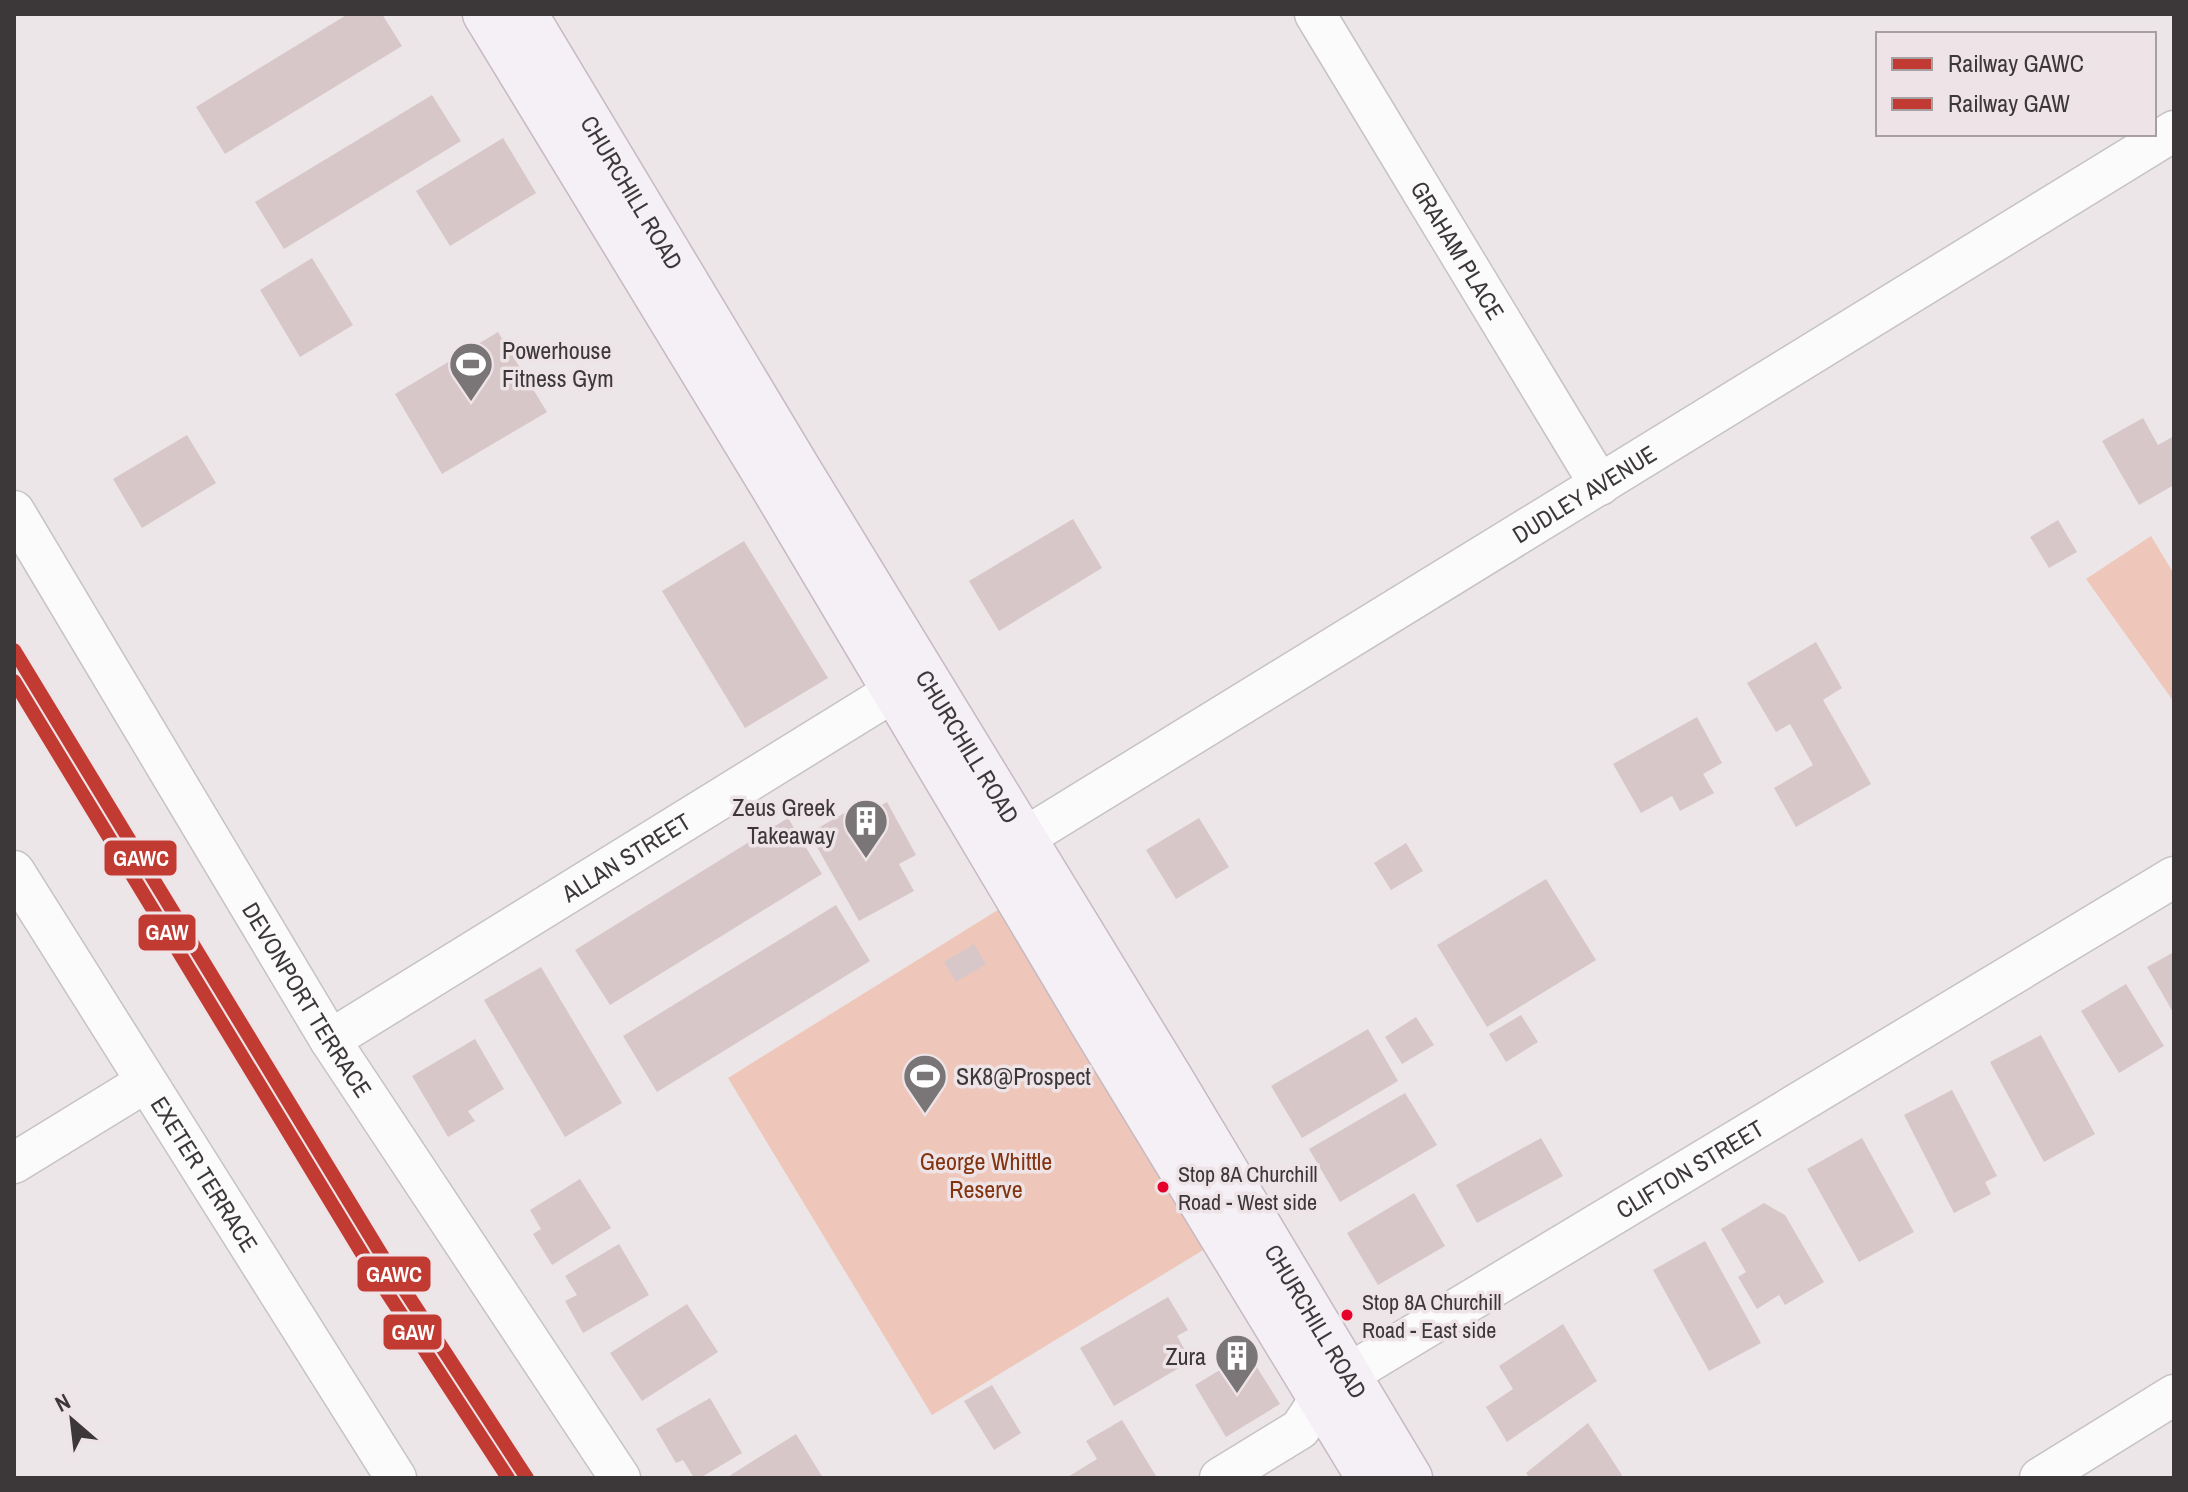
<svg xmlns="http://www.w3.org/2000/svg" width="2188" height="1492" viewBox="0 0 2188 1492" font-family="'Archivo Narrow',sans-serif">
	<style>
		.green { fill: #eec7ba }
		.building { fill: #d8c7c9 }
		.lines { fill: none; stroke-linecap: round; stroke-linejoin: round }
		.minor-casing { stroke: #c7c2c3; stroke-width: 43 }
		.primary-casing { stroke: #c6b9c2; stroke-width: 47 }
		.minor { stroke: #fcfbfc; stroke-width: 40 }
		.primary { stroke: #f5f0f5; stroke-width: 44 }
		.rail-1-casing { stroke: #eee4e7; stroke-width: 20 }
		.rail-2-casing { stroke: #eee4e7; stroke-width: 20 }
		.rail-1 { stroke: #c23b33; stroke-width: 14 }
		.rail-2 { stroke: #c23b33; stroke-width: 14 }
		.bus-dot { fill: #e4002b; stroke: #eee4e7; stroke-width: 3 }
		.labels { text-anchor: middle; dominant-baseline: central; stroke-width: 7; stroke-linejoin: round; paint-order: stroke }
		.bus-label { font-size: 22px; fill: #3c3839; stroke: #eee4e7; text-anchor: start }
		.street-label { font-size: 24px; fill: #3c3839; stroke: #eee4e7 }
		.poi-label { font-size: 24px; fill: #3c3839; stroke: #eee4e7; text-anchor: start }
		.park-label { font-size: 24px; fill: #823310; stroke: #eee4e7 }
		.line-badge { stroke: #eee4e7; stroke-width: 3 }
		.badge-label { font-size: 22px; text-anchor: middle; font-weight: bold; fill: #fff }
	</style>
	<rect width="100%" height="100%" fill="#ece6e8"/>
	<path class="green" d="M2151,536L2174,574V702L2086,579Z
		M1017,898L1223,1238L932,1415L728,1078Z"/>
	<path class="building" d="M348,14H382L402,46L225,154L196,107Z
		M432,95L461,141L284,249L255,202Z
		M503,138L536,193L450,246L416,191Z
		M312,258L353,325L300,357L260,290Z
		M498,332L547,412L442,474L395,394Z
		M2143,418L2158,445L2174,436V485L2139,505L2102,441Z
		M187,435L216,483L142,528L113,479Z
		M1073,519L1102,568L999,631L969,581Z
		M2058,520L2077,552L2049,568L2030,537Z
		M744,541L828,678L745,728L662,591Z
		M1816,642L1842,688L1823,700L1871,784L1796,827L1774,788L1813,765L1790,724L1776,732L1747,683Z
		M1697,717L1722,763L1703,774L1714,793L1680,811L1672,796L1641,813L1613,764Z
		M887,802L916,855L899,864L914,891L859,921L809,833L857,806L862,816Z
		M788,818L822,874L610,1005L575,950Z
		M1199,818L1229,867L1176,899L1146,850Z
		M1406,843L1423,871L1391,890L1374,863Z
		M1546,879L1596,960L1487,1027L1437,945Z
		M836,905L870,961L657,1092L623,1036Z
		M974,944L986,964L956,982L944,962Z
		M2174,952V1014L2147,967Z
		M541,967L622,1103L565,1137L484,1000Z
		M2126,984L2164,1046L2119,1073L2081,1011Z
		M1521,1015L1538,1042L1506,1062L1489,1034Z
		M1416,1017L1434,1045L1402,1064L1385,1037Z
		M1368,1029L1398,1081L1302,1138L1271,1086Z
		M2041,1035L2095,1134L2044,1162L1990,1062Z
		M475,1039L504,1089L468,1111L475,1121L448,1137L412,1076Z
		M1952,1090L1997,1176L1985,1182L1991,1194L1954,1213L1904,1115Z
		M1405,1093L1437,1145L1340,1202L1309,1149Z
		M1541,1138L1563,1176L1477,1223L1456,1185Z
		M1862,1138L1914,1232L1859,1262L1807,1169Z
		M580,1179L611,1228L552,1265L533,1234L541,1229L530,1210Z
		M1414,1193L1445,1246L1378,1285L1347,1233Z
		M1764,1203L1785,1215L1824,1282L1785,1305L1779,1295L1757,1309L1738,1277L1746,1272L1721,1229Z
		M1705,1241L1761,1343L1709,1371L1653,1270Z
		M619,1244L649,1295L583,1333L565,1301L577,1295L565,1276Z
		M1168,1297L1188,1330L1177,1336L1191,1361L1114,1406L1080,1348Z
		M687,1304L718,1352L642,1401L610,1353Z
		M1563,1324L1597,1381L1507,1442L1486,1407L1513,1389L1499,1366Z
		M1248,1353L1280,1404L1226,1437L1195,1385Z
		M992,1385L1021,1433L994,1450L964,1401Z
		M710,1398L742,1453L700,1478H694L683,1460L676,1463L656,1429Z
		M1122,1420L1156,1476L1066,1478L1097,1459L1086,1441Z
		M1588,1423L1622,1475L1618,1478H1530L1526,1473Z
		M796,1434L823,1478H726Z"/>
	<g class="lines">
		<g class="minor-casing">
			<g id="minor">
				<path id="s1" d="M1315,14L1600,485"/>
				<path id="s2" d="M14,511L330,1040L620,1478"/>
				<path id="s3" d="M998,854L2174,131"/>
				<path id="s4" d="M14,871L396,1478"/>
				<path id="s5" d="M330,1040L922,674"/>
				<path d="M14,1163L146,1082"/>
				<path id="s6" d="M1220,1478L1300,1429L1320,1399L1347,1375L2174,877"/>
				<path d="M2040,1478L2174,1395"/>
			</g>
		</g>
		<g class="primary-casing">
			<g id="primary">
				<path d="M485,14L773,487L1092,1023L1369,1478"/>
				<path id="s7" d="M525,14L799,470L1171,1079L1410,1478"/>
			</g>
		</g>
		<use href="#minor" class="minor"/>
		<use href="#primary" class="primary"/>
		<g class="rail-1-casing">
			<path id="rail-1" d="M14,650L383,1257L527,1478"/>
		</g>
		<g class="rail-2-casing">
			<path id="rail-2" d="M14,681L369,1265L508,1478"/>
		</g>
		<use href="#rail-1" class="rail-1"/>
		<use href="#rail-2" class="rail-2"/>
	</g>
	<defs>
		<g id="stadium-pin" transform="scale(2.3)"><path d="M0 17L-7.5 6A9.5 9.5 0 1 1 7.5 6Z" fill="#7a7576" stroke="#eee4e7"/><path d="M0-5a6.5 5 0 1 0 0 10a6.5 5 0 1 0 0-10ZM-3.5-1.8h7v3.6h-7Z" fill="#fff"/></g>
		<g id="building-pin" transform="scale(2.3)"><path d="M0 17L-7.5 6A9.5 9.5 0 1 1 7.5 6Z" fill="#7a7576" stroke="#eee4e7"/><path d="M-4-6H4V6H1V3H-1V6H-4ZM-2.5-4.3h1.7v1.8h-1.7ZM.8-4.3h1.7v1.8H.8ZM-2.5-1h1.7V.8h-1.7ZM.8-1h1.7V.8H.8Z" fill="#fff"/></g>
	</defs>
	<g fill-rule="evenodd">
		<use href="#stadium-pin" x="471" y="364"/>
		<use href="#building-pin" x="866" y="821"/>
		<use href="#stadium-pin" x="925" y="1076"/>
		<use href="#building-pin" x="1237" y="1356"/>
	</g>
	<g class="bus-dot">
		<circle cx="1163" cy="1187" r="7"/>
		<circle cx="1347" cy="1315" r="7"/>
	</g>
	<g class="labels">
		<g class="bus-label">
			<text x="1178" y="1174">Stop 8A Churchill<tspan x="1178" dy="28">Road - West side</tspan></text>
			<text x="1362" y="1302">Stop 8A Churchill<tspan x="1362" dy="28">Road - East side</tspan></text>
		</g>
		<g class="street-label">
			<text stroke="none"><textPath href="#s7" startOffset="208">CHURCHILL ROAD</textPath></text>
			<text stroke="none"><textPath href="#s1" startOffset="276">GRAHAM PLACE</textPath></text>
			<text stroke="none"><textPath href="#s3" startOffset="688">DUDLEY AVENUE</textPath></text>
			<text stroke="none"><textPath href="#s7" startOffset="856">CHURCHILL ROAD</textPath></text>
			<text stroke="none"><textPath href="#s5" startOffset="348">ALLAN STREET</textPath></text>
			<text stroke="none"><textPath href="#s2" startOffset="570">DEVONPORT TERRACE</textPath></text>
			<text stroke="none"><textPath href="#s6" startOffset="566">CLIFTON STREET</textPath></text>
			<text stroke="none"><textPath href="#s4" startOffset="358">EXETER TERRACE</textPath></text>
			<text stroke="none"><textPath href="#s7" startOffset="1528">CHURCHILL ROAD</textPath></text>
		</g>
		<g class="poi-label">
			<text x="502" y="350">Powerhouse<tspan x="502" dy="28">Fitness Gym</tspan></text>
			<text x="835" y="807" text-anchor="end">Zeus Greek<tspan x="835" dy="28">Takeaway</tspan></text>
			<text x="956" y="1076">SK8@Prospect</text>
			<text x="1206" y="1356" text-anchor="end">Zura</text>
		</g>
		<g class="park-label">
			<text x="986" y="1161">George Whittle<tspan x="986" dy="28">Reserve</tspan></text>
		</g>
	</g>
	<g class="line-badge">
		<rect x="103" y="839" width="75" height="38" rx="8" fill="#c23b33"/>
		<rect x="137" y="913" width="60" height="39" rx="8" fill="#c23b33"/>
		<rect x="356" y="1255" width="76" height="38" rx="8" fill="#c23b33"/>
		<rect x="382" y="1313" width="61" height="38" rx="8" fill="#c23b33"/>
	</g>
	<g class="badge-label">
		<text x="141" y="866">GAWC</text>
		<text x="167" y="940">GAW</text>
		<text x="394" y="1282">GAWC</text>
		<text x="413" y="1340">GAW</text>
	</g>
	<rect width="2188" height="1492" fill="none" stroke="#3c3839" stroke-width="32"/>
	<rect x="1876" y="32" width="280" height="104" fill="#eee4e7" stroke="#a79fa1" stroke-width="2"/>
	<rect x="1892" y="58" width="40" height="12" fill="#c23b33" stroke="#a79fa1" stroke-width="2"/>
	<text x="1948" y="72" font-size="24" fill="#3c3839">Railway GAWC</text>
	<rect x="1892" y="98" width="40" height="12" fill="#c23b33" stroke="#a79fa1" stroke-width="2"/>
	<text x="1948" y="112" font-size="24" fill="#3c3839">Railway GAW</text>
	<g transform="translate(72 1420) rotate(332)" stroke="#eee4e7" stroke-width="6" paint-order="stroke">
	<path d="M0-6L14 30L0 20L-14 30Z" fill="#3c3839"/>
	<text y="-12" font-size="22" font-weight="bold" text-anchor="middle" fill="#3c3839">N</text>
	</g>
</svg>
